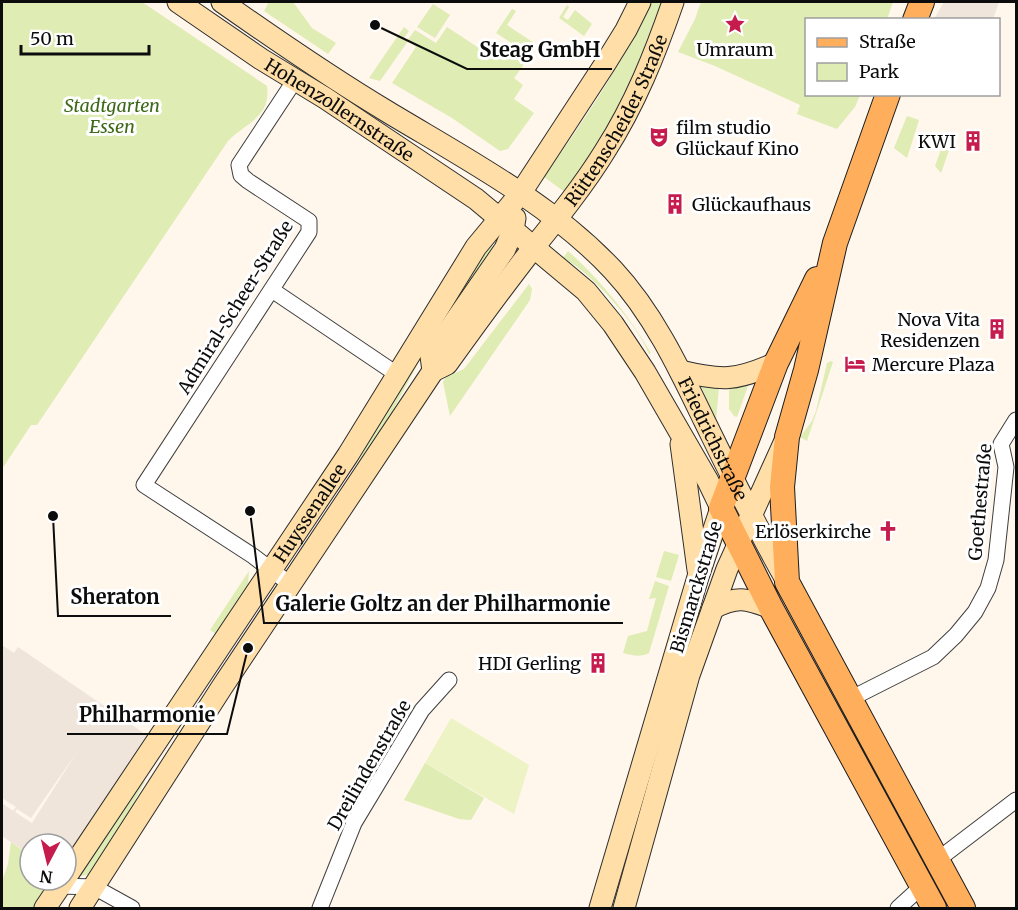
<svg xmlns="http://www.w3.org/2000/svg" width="1018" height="910" viewBox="0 0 1018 910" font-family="Merriweather,serif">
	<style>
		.green { fill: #dfecb3 }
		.pitch { fill: #eef3c5 }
		.plaza { fill: #efe5db; fill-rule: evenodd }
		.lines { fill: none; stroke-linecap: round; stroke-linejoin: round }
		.street-casing { stroke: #3f3f3f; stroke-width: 17 }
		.secondary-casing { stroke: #2e2e2e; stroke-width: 23 }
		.primary-casing { stroke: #1d1d1d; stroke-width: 26 }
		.street { stroke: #fff; stroke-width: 15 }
		.secondary { stroke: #ffdfa7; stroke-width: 21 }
		.primary { stroke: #ffaf5c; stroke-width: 24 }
		.labels { text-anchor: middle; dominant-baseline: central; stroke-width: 6; stroke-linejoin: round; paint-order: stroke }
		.poi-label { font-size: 18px; fill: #0c0c0c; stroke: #fff; text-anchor: end }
		.park-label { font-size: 18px; font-style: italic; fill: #3d6918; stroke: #fff }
		.street-label { font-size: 18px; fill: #0c0c0c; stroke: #fff }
		.leader { fill: none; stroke: #0c0c0c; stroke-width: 2 }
		.callout-dot { fill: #0c0c0c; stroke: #fff; stroke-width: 2 }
		.callout-label { font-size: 20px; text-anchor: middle; font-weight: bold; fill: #0c0c0c; stroke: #fff; stroke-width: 6; stroke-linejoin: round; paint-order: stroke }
	</style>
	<rect width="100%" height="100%" fill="#fff6ec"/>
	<path class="green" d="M2,2H142L267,86C271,118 246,122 228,141L37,425H31L2,469Z
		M269,2H293L312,28L336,43L328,54L264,11Z
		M649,2H664L643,61L618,112L566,193L544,177C583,121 623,65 649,2Z
		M701,2H893L887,19L806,20V94L860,95L855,107L837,129L797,114L800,105L715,66L678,52L695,19Z
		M433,4L450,15L435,38L417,27Z
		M567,5L569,7L563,17L568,20L575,10L592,24L584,36L559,18Z
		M512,9L516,11L507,25L537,45L530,55L496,33Z
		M404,27L409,31L404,38L407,41L415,30L436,43L447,27L485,52L493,40L526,62L514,78L523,85L514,99L534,113L508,149L500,151L452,118L392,83L416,47L408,41L380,81L369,78Z
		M907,116L919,120L907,158L894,148Z
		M946,136L953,139L941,173L935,166Z
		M489,244L495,248L458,298L429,343L376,442L351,475L392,399Z
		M568,251C601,280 629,316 651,353L649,354C638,325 590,271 563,258Z
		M529,284L532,289L530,300L450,416L443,382L446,377L464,369Z
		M831,361L833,362L807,441L800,437L812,421L816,411L827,363Z
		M749,383L737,417L734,416L729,409V387Z
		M700,384L719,387L716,421Z
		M664,551L679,555L671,581L656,577Z
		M249,571L248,584L216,634L210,630Z
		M655,581L669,586L649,653C640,658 632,655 623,653L628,636L647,631L656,598L649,599Z
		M425,763L484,798L471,820L459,819L404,800Z
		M142,780L145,781L119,831L92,874L81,876L79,874Z
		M11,842L30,856V880H53L34,908H2V881L8,864Z"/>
	<path class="pitch" d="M451,718L529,765L514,814L425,763Z"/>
	<path class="plaza" d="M944,2H999L993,19H934Z
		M2,645L14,653L18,647L148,736L66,860V844H30V855L2,836V803L13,811L16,807L2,798ZM77,752L32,823L15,812L17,809L31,818Z"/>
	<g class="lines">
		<g class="street-casing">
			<path id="street" d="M272,290L398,375
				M290,584L253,556L144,485L309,232V221L248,181L241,175L239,165L295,80
				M850,699L933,657L956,635L975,612L988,588L996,560L1006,467L1001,444L1016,420
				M936,861L1016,800
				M60,886L94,887L132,908
				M320,908L354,823L422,710L449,680
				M898,908L921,887"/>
		</g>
		<g class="secondary-casing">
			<g id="secondary">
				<path id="s1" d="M178,2L261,59L325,98L476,199L586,291L613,324L645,372L708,481L721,508L698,577L600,908"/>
				<path id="s2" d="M222,2C276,40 331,78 388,112C466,159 550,203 613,270C653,313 679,368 704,420C731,475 757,529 787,581"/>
				<path d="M433,371L431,356L505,249L513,230L515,218"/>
				<path d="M680,371C722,381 736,381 776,363"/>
				<path d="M681,444L698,570"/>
				<path d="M713,608C737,596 746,598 771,608"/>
				<path id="s3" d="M66,877L348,455L476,247L520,194L605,64L626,30L640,2"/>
				<path d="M45,908L64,880"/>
				<path id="s4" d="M80,908L222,687L433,371L447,364C475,325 504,285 534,247C559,216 584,185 605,151C635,104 655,54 673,2"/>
				<path d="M624,908L689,675L727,569L784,443"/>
			</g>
		</g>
		<g class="primary-casing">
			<path id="primary" d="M915,20L922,2
				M888,94L835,243L806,370L787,437L782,487L787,582L963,908
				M817,279L776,363L721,508L771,608L934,908"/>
		</g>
		<use href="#street" class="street"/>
		<use href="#secondary" class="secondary"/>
		<use href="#primary" class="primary"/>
	</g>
	<defs>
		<g id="sight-bare" transform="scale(1.62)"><path d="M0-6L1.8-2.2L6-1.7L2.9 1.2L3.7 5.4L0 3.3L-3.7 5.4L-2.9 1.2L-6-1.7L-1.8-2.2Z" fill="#c61b4d" stroke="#fff" stroke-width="2.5" paint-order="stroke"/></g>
		<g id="theatre-bare" transform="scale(1.62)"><path d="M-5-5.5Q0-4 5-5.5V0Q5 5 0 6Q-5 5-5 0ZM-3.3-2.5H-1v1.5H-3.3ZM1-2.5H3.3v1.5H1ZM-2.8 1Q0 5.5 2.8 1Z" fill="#c61b4d" stroke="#fff" stroke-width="2.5" paint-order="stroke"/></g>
		<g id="building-bare" transform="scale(1.62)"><path d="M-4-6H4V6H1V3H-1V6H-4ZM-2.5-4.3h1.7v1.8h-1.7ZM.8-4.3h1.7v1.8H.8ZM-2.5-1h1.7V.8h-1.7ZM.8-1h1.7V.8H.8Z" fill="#c61b4d" stroke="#fff" stroke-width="2.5" paint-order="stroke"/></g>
		<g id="hotel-bare" transform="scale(1.62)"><path d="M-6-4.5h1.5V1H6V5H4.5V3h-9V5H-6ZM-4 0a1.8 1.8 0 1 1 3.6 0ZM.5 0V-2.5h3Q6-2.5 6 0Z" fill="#c61b4d" stroke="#fff" stroke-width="2.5" paint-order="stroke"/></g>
		<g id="church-bare" transform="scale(1.62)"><path d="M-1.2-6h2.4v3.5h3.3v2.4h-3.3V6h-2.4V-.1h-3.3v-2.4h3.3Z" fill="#c61b4d" stroke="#fff" stroke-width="2.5" paint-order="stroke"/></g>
	</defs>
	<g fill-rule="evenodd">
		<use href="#sight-bare" x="735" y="24"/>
		<use href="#theatre-bare" x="659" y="137"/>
		<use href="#building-bare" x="973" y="141"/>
		<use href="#building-bare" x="675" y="204"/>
		<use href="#building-bare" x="997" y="329"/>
		<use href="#hotel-bare" x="855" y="364"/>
		<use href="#church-bare" x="888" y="531"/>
		<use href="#building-bare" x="598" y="663"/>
	</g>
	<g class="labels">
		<g class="poi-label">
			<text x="735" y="49" text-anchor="middle">Umraum</text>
			<text x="676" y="127" text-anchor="start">film studio<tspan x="676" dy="21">Glückauf Kino</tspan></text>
			<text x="956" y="141">KWI</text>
			<text x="692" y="204" text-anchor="start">Glückaufhaus</text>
			<text x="980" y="319">Nova Vita<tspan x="980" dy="21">Residenzen</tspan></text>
			<text x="872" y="364" text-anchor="start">Mercure Plaza</text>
			<text x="871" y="531">Erlöserkirche</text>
			<text x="581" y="663">HDI Gerling</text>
		</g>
		<g class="park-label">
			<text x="112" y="105">Stadtgarten<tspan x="112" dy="21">Essen</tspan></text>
		</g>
		<g class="street-label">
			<text stroke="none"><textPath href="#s1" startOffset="194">Hohenzollernstraße</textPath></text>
			<text stroke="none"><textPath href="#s4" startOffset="956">Rüttenscheider Straße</textPath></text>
			<text transform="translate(235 307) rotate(-58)">Admiral-Scheer-Straße</text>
			<text stroke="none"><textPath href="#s2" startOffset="672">Friedrichstraße</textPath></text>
			<text transform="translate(980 502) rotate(-85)">Goethestraße</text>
			<text stroke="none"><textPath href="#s3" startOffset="438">Huyssenallee</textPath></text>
			<text transform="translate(696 587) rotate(-73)">Bismarckstraße</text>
			<text transform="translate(369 765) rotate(-60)">Dreilindenstraße</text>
		</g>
	</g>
	<path class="leader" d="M375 25L467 69H612M53 516L58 616H171M250 511L264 623H623M248 648L227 734H67"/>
	<g class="callout-dot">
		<circle cx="375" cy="25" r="6"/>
		<circle cx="53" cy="516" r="6"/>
		<circle cx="250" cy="511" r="6"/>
		<circle cx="248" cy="648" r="6"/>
	</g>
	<g class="callout-label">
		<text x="540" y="57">Steag GmbH</text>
		<text x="115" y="604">Sheraton</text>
		<text x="443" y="611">Galerie Goltz an der Philharmonie</text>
		<text x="147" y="722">Philharmonie</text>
	</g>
	<rect width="1018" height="910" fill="none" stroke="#0c0c0c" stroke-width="6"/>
	<rect x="805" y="18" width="195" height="78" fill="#ffffff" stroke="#9e9e9e" stroke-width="1.5"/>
	<rect x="817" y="38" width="30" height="9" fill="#ffaf5c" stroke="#9e9e9e" stroke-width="1.5"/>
	<text x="859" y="48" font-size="18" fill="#0c0c0c">Straße</text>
	<rect x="817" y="63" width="30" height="18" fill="#dfecb3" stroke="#9e9e9e" stroke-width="1.5"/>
	<text x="859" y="78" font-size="18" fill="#0c0c0c">Park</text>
	<g transform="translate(48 862) rotate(187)"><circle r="28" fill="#ffffff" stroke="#9e9e9e" stroke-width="1.5"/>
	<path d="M0-4.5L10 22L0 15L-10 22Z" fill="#c61b4d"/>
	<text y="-9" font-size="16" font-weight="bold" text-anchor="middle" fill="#0c0c0c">N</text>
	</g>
	<path d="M21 45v9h128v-9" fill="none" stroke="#0c0c0c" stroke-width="3"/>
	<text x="30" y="45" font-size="18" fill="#0c0c0c" stroke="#ffffff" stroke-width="4.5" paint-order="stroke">50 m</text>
</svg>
